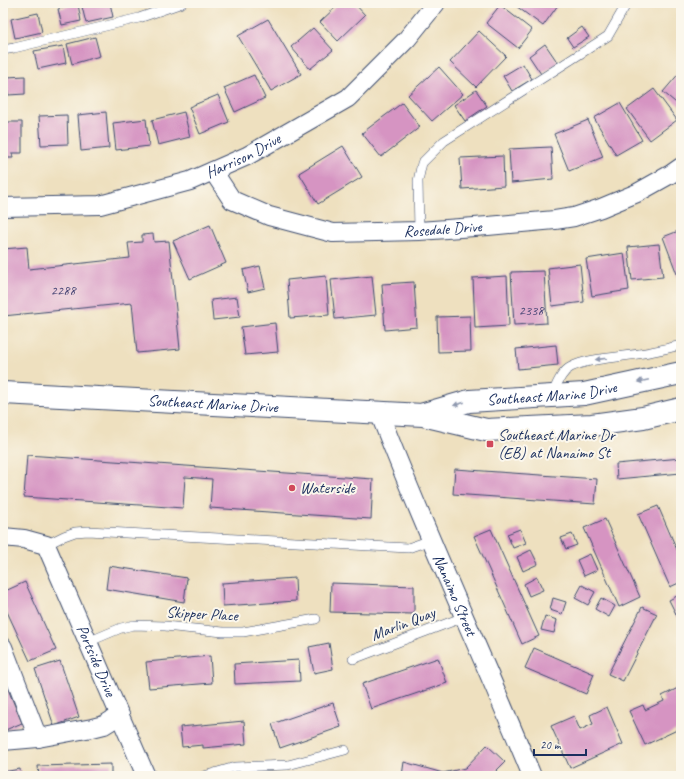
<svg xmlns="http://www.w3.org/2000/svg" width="684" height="779" viewBox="0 0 684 779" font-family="Caveat,sans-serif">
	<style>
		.building { fill: #d694c2 }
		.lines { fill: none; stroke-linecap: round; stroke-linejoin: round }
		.lane-casing { stroke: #3b4a6d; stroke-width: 10 }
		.street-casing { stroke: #3b4a6d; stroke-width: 20 }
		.primary-casing { stroke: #3b4a6d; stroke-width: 24 }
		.lane { stroke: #fff; stroke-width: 9 }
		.street { stroke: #fff; stroke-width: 18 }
		.primary { stroke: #fff; stroke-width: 22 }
		.oneway { fill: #8d97ae }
		.poi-dot { fill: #d1495b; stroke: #fbf7ec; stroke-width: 1.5 }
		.labels { text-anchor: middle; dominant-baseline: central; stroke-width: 4; stroke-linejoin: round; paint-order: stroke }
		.number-label { font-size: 14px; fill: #4a4877 }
		.street-label { font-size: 16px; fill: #1b2f5e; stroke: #fbf7ec }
		.poi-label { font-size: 16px; fill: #1b2f5e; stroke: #fbf7ec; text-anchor: start }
	</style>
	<rect width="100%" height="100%" fill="#fbf7ec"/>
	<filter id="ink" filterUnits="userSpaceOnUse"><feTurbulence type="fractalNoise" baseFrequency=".025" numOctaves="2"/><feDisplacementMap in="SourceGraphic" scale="8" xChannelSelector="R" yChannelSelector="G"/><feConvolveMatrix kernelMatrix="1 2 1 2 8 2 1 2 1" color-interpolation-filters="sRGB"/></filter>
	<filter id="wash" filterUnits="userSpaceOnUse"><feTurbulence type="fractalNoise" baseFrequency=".012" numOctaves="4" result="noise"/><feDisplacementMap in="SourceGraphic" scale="16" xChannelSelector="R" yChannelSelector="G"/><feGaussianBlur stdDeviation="0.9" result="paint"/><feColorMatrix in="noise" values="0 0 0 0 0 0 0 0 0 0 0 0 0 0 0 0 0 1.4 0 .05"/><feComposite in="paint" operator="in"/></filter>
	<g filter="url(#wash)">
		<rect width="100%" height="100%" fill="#eee0bf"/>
		<g id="blocks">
			<path class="building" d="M81,3H110L113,17L86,23Z
				M340,3H354L365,15L338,41L320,22Z
				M512,3H555L558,5L543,26Z
				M78,4L81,21L62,25L58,9Z
				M500,5L532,30L518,48L486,23Z
				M38,13L42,32L15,38L11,19Z
				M268,19L301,74L271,91L238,36Z
				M582,27L589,37L573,47L567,38Z
				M313,28L333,50L310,69L291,47Z
				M479,31L506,56L476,87L450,62Z
				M95,37L100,56L72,64L67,44Z
				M545,44L558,63L541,74L529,56Z
				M63,46L66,63L38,69L34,51Z
				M523,64L532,79L512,91L503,76Z
				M439,67L463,94L432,121L408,95Z
				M681,71V107L663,92Z
				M254,75L265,98L235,112L224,88Z
				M25,76V94L8,95L7,77Z
				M654,89L677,120L650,140L627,109Z
				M476,90L487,106L465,121L454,105Z
				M218,95L229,122L200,134L189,107Z
				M402,103L420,127L381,157L362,133Z
				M620,103L642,140L616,155L594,118Z
				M106,112L109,148L81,151L78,115Z
				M184,112L190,137L158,145L152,120Z
				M67,115L68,144L41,145L39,116Z
				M146,119L149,146L116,150L113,123Z
				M588,120L603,157L569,171L554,134Z
				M3,122H22V153H12L13,158H3Z
				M343,146L362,177L318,204L299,173Z
				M551,147L553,179L511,183L509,149Z
				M503,156L504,186L462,189L460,158Z
				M210,225L226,263L190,279L173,241Z
				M681,230V281L680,282L663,237Z
				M153,234L154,242L169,241L180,349L137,353L132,303L3,316V249L27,247L29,269L130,258L128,243L142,242V235Z
				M659,244L663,277L632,280L628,247Z
				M624,253L629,290L592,296L586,259Z
				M580,264L584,302L552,306L548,268Z
				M260,266L265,288L248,292L243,270Z
				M544,271L547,323L514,325L511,272Z
				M326,276L329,315L290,318L287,280Z
				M372,276L376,315L335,319L331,280Z
				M507,276L509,326L475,328L473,278Z
				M414,282L417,327L385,330L382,284Z
				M237,297L240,317L213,320L211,300Z
				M470,316L471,351L438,352L437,317Z
				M275,323L278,352L245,355L241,327Z
				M556,345L558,365L518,369L516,349Z
				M27,455L373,479L371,519L210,508L212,479L185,477L183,508L24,497Z
				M681,458V473L617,479L616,464Z
				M455,469L597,479L595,504L453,494Z
				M658,506L681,559V582L670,587L638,514Z
				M605,519L640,597L619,607L584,528Z
				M491,529L539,636L522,644L474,536Z
				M520,529L526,543L513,548L507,534Z
				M572,534L577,545L566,549L561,538Z
				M531,550L538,564L523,571L517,557Z
				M590,554L597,570L584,576L577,560Z
				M109,566L187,578L184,602L106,589Z
				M537,577L543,590L529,596L524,584Z
				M295,578L296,601L223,606L222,583Z
				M25,582L56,650L30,661L3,603V592Z
				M331,583L414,586V614L330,612Z
				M582,585L595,592L588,605L575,598Z
				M681,594V624L669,600Z
				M553,598L566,602L562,614L550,610Z
				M601,598L615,606L609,617L595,609Z
				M642,607L657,614L623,681L608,674Z
				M545,616L557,620L554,633L541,630Z
				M329,643L333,669L314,673L309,647Z
				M534,648L594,674L586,694L525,668Z
				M210,656L212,683L149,688L146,662Z
				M438,658L447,683L371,709L362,684Z
				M299,660L300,681L235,684L234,664Z
				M60,661L79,717L54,726L35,669Z
				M3,677L22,723L3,731Z
				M680,687L681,731L678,732L677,730L645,745L629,711L643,705L645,710L664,701L662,696Z
				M333,703L341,727L280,748L272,724Z
				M607,707L623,744L570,768L551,726L574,716L580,730L593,724L590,715Z
				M244,721L246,744L203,748V745L182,747L180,727Z
				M487,745L505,762L491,776H402L404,762L443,773L465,768Z
				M111,764V776H39L38,766Z
				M20,769L21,776H3V772Z"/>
		</g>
	</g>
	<g filter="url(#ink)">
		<use href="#blocks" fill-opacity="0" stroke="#3b4a6d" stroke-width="1"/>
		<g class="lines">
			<g class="lane-casing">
				<path id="lane" d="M3,50L14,48L139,18L182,3
					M419,231L418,181L422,163L444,141L608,36L627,3
					M552,394C557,385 561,372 571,367C587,359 606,359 623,356C642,354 662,350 681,345
					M46,545L64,536L75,532L88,531L408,548L431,540
					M88,642L121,628L134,625L165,626L223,632H243L316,619
					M353,659L464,617
					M204,776L235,767L288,765L345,750"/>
			</g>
			<g class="street-casing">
				<g id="street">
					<path id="s1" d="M213,171L232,200L269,216L333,233L419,231L488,226L555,220L574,217L601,208L637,193L671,174L681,167"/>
					<path id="s2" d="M3,207L100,205L190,181L247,156L348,98L407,39L436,3"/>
					<path id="s3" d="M379,412C426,535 482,654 532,776"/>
					<path id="s4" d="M3,537L24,539L46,545L146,776"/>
					<path d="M3,647L38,738"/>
					<path d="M3,741L38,738L92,728L104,725L120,715"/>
				</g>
			</g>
			<g class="primary-casing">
				<g id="primary">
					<path id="s5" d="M3,393L423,415L486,430L592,425L643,418L681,409"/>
					<path id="s6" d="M424,414L469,401L584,394L681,373"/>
				</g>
			</g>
			<use href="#lane" class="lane"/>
			<use href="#street" class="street"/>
			<use href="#primary" class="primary"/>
		</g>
		<defs><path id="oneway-solid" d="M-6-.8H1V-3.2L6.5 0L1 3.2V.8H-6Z"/></defs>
		<g class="oneway">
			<use href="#oneway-solid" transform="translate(601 359) rotate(173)"/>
			<use href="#oneway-solid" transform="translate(643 381) rotate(168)"/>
			<use href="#oneway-solid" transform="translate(459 404) rotate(164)"/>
		</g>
	</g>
	<g class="poi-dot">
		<rect x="486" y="440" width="8" height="8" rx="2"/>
		<circle cx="292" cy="488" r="4"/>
	</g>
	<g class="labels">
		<g class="number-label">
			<text x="63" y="290">2288</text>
			<text x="531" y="310">2338</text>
		</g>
		<g class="street-label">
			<text stroke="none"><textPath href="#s2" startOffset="249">Harrison Drive</textPath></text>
			<text stroke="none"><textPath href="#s1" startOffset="251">Rosedale Drive</textPath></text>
			<text stroke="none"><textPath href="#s6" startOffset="130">Southeast Marine Drive</textPath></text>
			<text stroke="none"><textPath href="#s5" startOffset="210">Southeast Marine Drive</textPath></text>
			<text stroke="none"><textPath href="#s3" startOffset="198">Nanaimo Street</textPath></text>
			<text transform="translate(202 614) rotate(3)">Skipper Place</text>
			<text transform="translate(403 624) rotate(-21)">Marlin Quay</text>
			<text stroke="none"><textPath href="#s4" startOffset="170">Portside Drive</textPath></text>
		</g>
		<g class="poi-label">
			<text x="498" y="435">Southeast Marine Dr<tspan x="498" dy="18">(EB) at Nanaimo St</tspan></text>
			<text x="300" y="488">Waterside</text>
		</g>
	</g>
	<rect width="684" height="779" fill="none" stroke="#fbf7ec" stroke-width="16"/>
	<path d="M534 749v6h52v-6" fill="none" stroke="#1b2f5e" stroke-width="2"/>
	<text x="540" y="749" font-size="12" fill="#1b2f5e" stroke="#fbf7ec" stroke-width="3" paint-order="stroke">20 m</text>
</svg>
